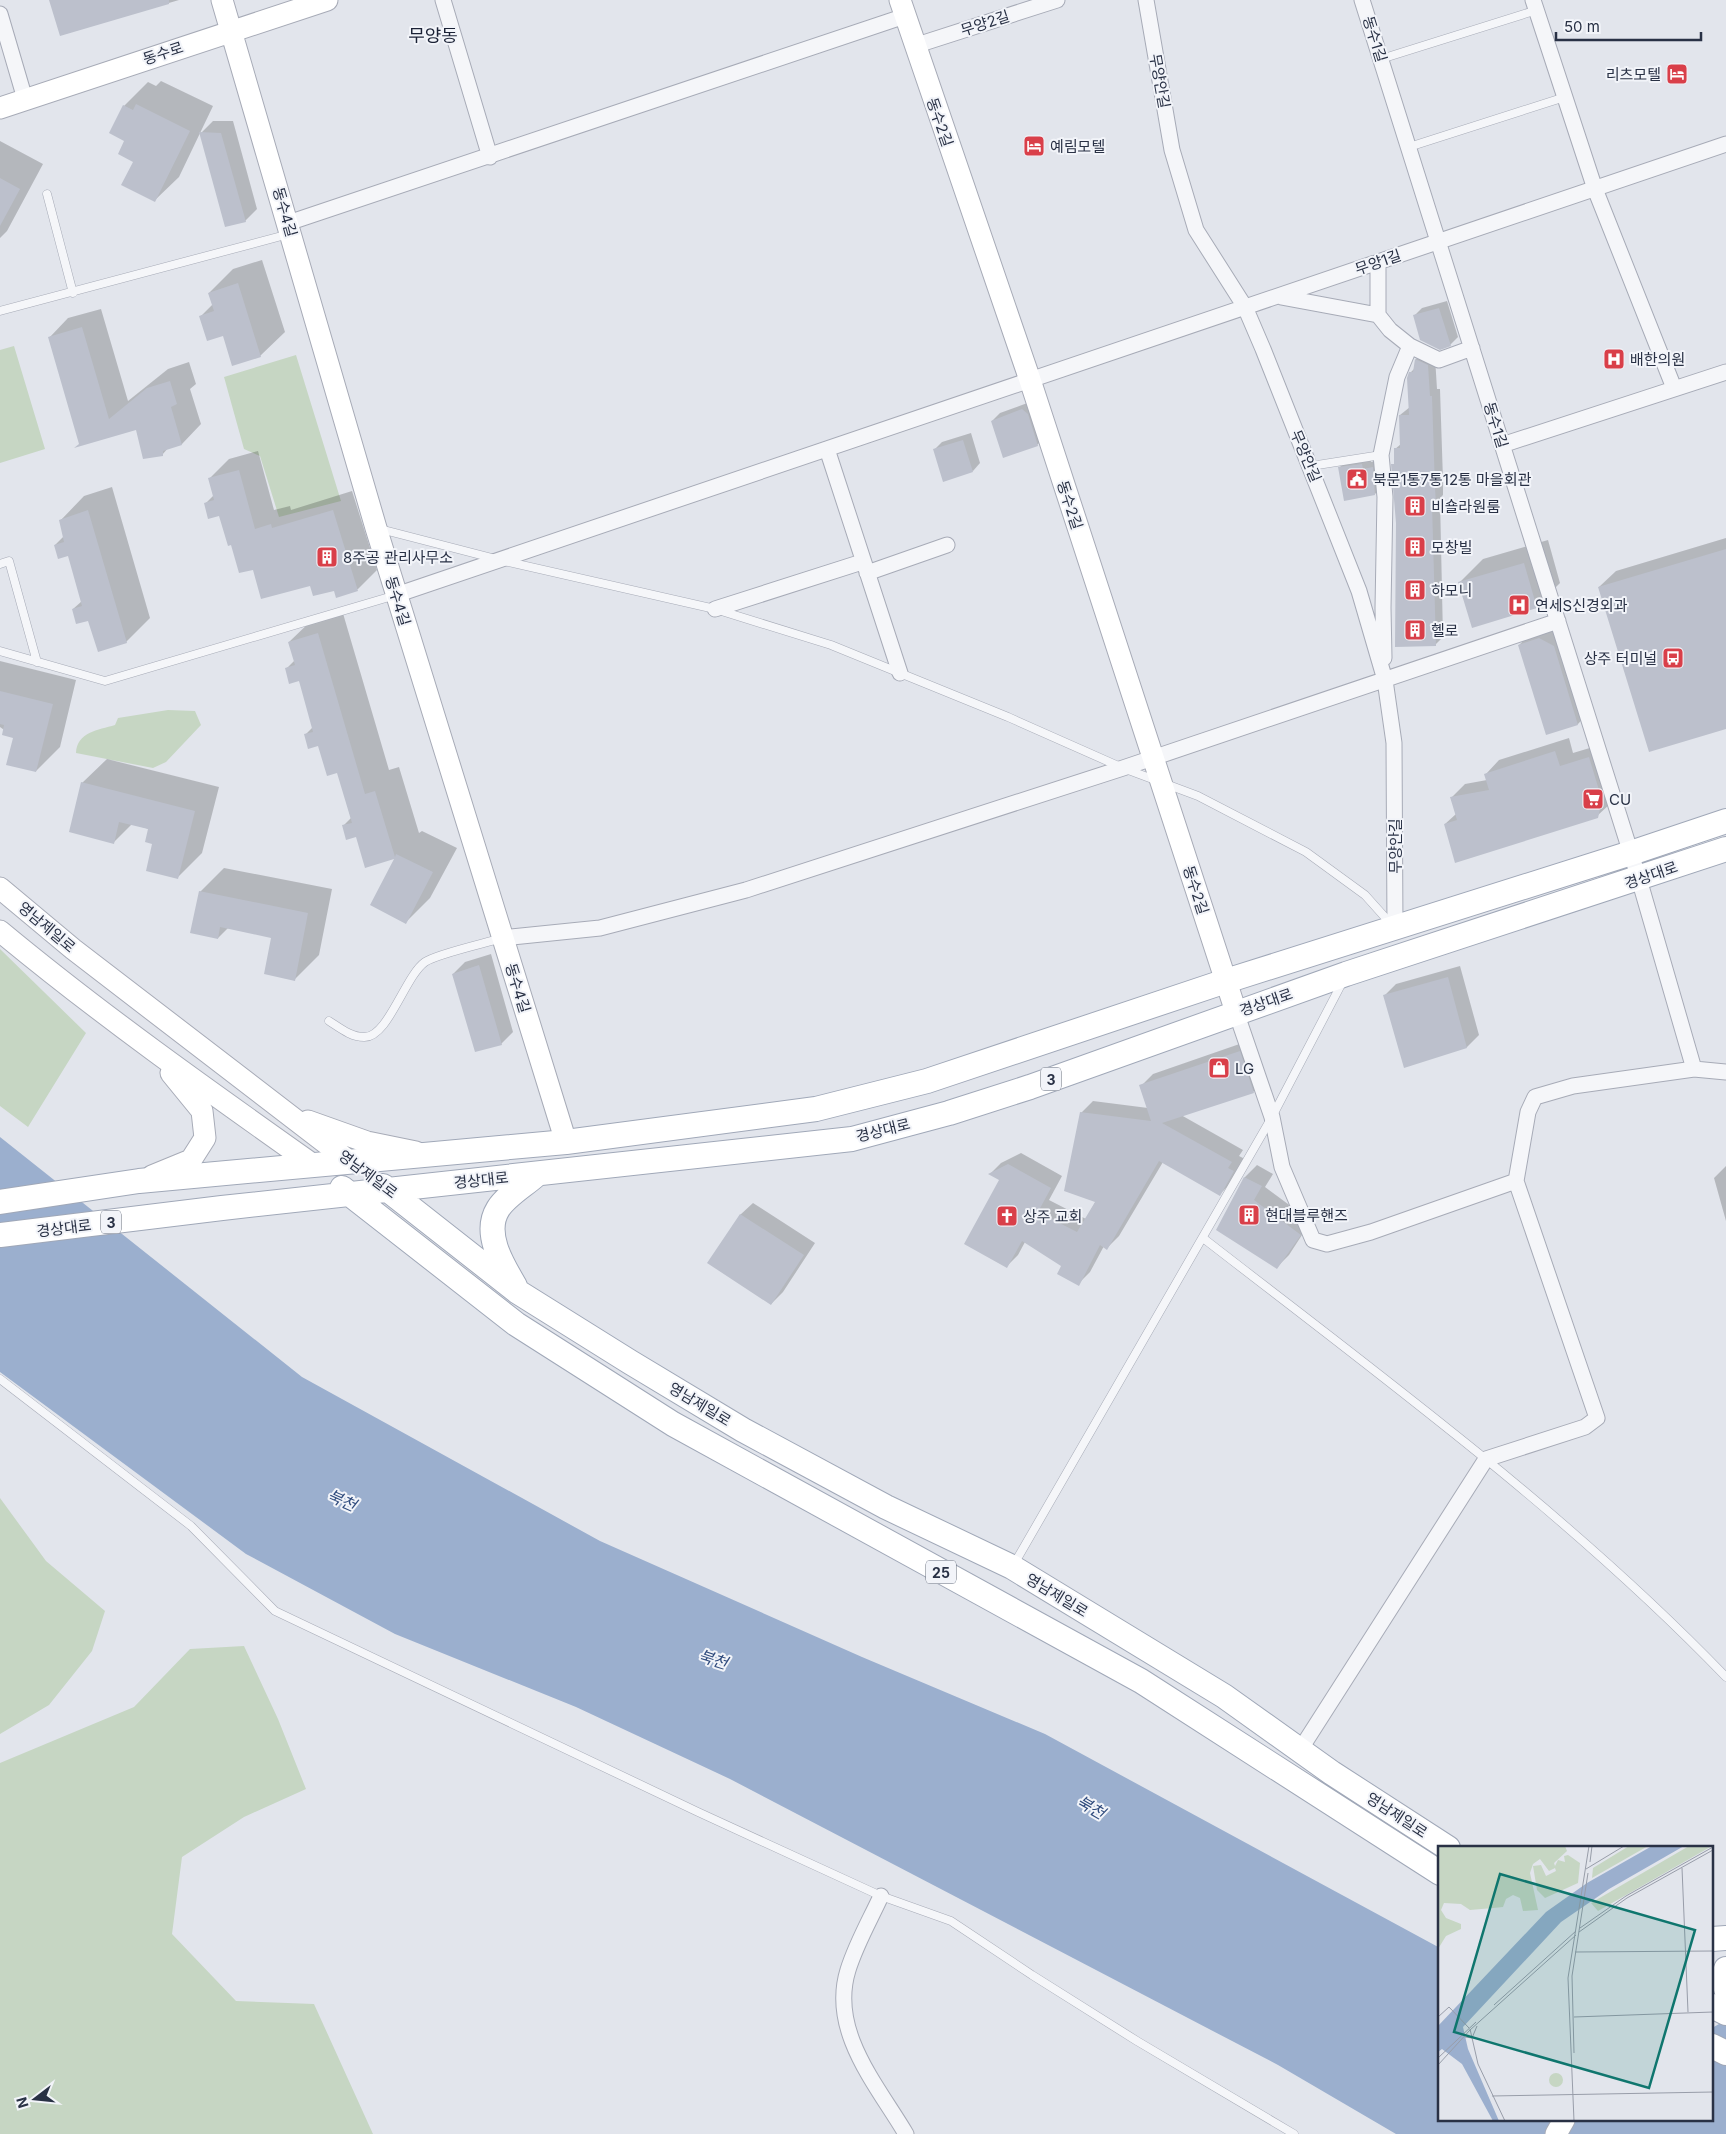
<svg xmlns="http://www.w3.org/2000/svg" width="1726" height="2134" viewBox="0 0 1726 2134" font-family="Inter,'Noto Sans KR',sans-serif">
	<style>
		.green { fill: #c6d6c3 }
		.water { fill: #9bafce }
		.shadow { fill: #0003 }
		.building { fill: #bcc0cc }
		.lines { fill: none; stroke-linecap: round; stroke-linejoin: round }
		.lane-casing { stroke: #a7abb7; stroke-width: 9 }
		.street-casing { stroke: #a7abb7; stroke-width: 17 }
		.secondary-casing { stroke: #a7abb7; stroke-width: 23 }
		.primary-casing { stroke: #a0a8b8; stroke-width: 26 }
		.lane { stroke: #f5f6f9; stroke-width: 8 }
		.street { stroke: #f5f6f9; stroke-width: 15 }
		.secondary { stroke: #fff; stroke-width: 21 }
		.primary { stroke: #fff; stroke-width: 24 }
		.labels { text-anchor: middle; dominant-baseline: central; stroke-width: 4; stroke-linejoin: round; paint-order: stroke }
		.shield { fill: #f2f4f9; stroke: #656c7b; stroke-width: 1 }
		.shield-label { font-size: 14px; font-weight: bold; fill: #293145 }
		.street-label { font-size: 15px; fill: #293145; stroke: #f2f4f9 }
		.poi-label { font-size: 15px; fill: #293145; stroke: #f2f4f9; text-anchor: start }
		.water-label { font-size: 16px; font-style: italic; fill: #2f4b7d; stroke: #f2f4f9 }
		.quarter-label { font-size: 18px; fill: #1b2236; stroke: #f2f4f9 }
		.inset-road { fill: none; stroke: #989da9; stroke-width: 1 }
		.view { fill: #0f766e; fill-opacity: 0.15; stroke: #0f766e; stroke-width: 2.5 }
		.inset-edge { fill: none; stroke: #293145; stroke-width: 2.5 }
	</style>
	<rect width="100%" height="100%" fill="#e2e5ec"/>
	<path class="green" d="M14,346L45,449L0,463V350Z
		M296,355L341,501L279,517L260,456L244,449L224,377Z
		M168,710L195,711L201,725L166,762L153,768L76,753C77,732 98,730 115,725L118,718Z
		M0,949L86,1033L28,1127L0,1106Z
		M0,1498L46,1561L105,1611L92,1651L49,1705L0,1734Z
		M244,1646L278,1719L306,1789L244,1817L182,1857L172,1934L236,2001L314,2004L373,2134H0V1763L134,1707L190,1649Z"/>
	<path class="water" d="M0,1137L302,1377L600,1541L862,1657L1045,1734L1440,1948V2120H1712V2028L1726,2020V2134H1396L1278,2065L730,1779L576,1707L395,1634L246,1554L0,1372Z"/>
	<path class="shadow" d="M51,0H179L61,35Z
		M161,81L213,106L179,177L154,201L134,161L124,106L148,82L156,86Z
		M213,121H233L257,209L245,221L201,133Z
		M0,141L43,164L7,231L0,238Z
		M262,260L285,332L260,356L224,335L200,317L213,304L209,293L233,269Z
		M1447,301L1458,337L1450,345L1414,316L1422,308Z
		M101,309L128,401L168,369L189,362L196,384L190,389L201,424L182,444L169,447L162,455L137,429L80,443L49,338L68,318Z
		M1424,352L1435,357L1437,389H1440L1443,480V495L1440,498L1443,637L1435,645L1396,491L1393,465L1396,462L1395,449L1401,444L1400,415L1410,407V373L1415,368L1416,359Z
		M1030,402L1045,437L1037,445L992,421L1000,413Z
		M971,433L980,463L973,471L934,450L942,442Z
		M258,451L274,510L290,506L291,510L352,491L377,570L358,589L337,596L335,589L253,568L232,544L220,514L206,503L214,495L210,478L229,459Z
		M1370,456L1371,462L1380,460L1383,486L1375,494L1339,468L1347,460Z
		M112,487L150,618L126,642L73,609L82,601L69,554L55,545L64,536L60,521L84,496Z
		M1726,538V728L1599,587L1616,571Z
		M1548,540L1560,583L1536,607L1459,583L1483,559Z
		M342,610L389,770L399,767L419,833L422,831L457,848L430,898L406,922L396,857L366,866L357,836L343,826L351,818L338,771L319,744L305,735L313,727L299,679L286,669L295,660L289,642L314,618Z
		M1552,627L1590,711L1578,724L1547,733L1519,645L1532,633Z
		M0,661L76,680L60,747L36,771L14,737L0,727Z
		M1569,738L1573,753L1603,744L1611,803L1597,816L1445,824L1456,814L1451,798L1465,784L1487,780L1486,774L1499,760Z
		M107,759L219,787L202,853L178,877L154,843L149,829L132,824L114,842L82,783Z
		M224,868L332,889L319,955L295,979L273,937L228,928L218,938L200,892Z
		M491,954L513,1032L501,1044L453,974L465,962Z
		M1460,966L1479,1035L1467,1047L1405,1066L1384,996L1396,984Z
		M1251,1040L1265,1080L1253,1092L1181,1115L1243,1150L1239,1156L1245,1159L1231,1183L1220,1194L1163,1162L1119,1236L1107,1248L1104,1246L1090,1272L1078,1284L1063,1266L1025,1242L1018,1255L1006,1267L1001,1180L990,1174L1001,1163L1021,1153L1062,1176L1049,1200L1086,1219L1096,1201L1081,1113L1093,1101L1148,1108L1141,1086L1153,1074Z
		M1257,1165L1273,1174L1265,1187L1311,1221L1289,1255L1277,1267L1218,1229L1245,1177Z
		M1726,1166V1221L1714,1178Z
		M753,1203L815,1243L783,1292L771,1304L740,1215Z"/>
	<path class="building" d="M49,0H169V4L60,36Z
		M136,104L190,131L155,202L121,185L133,162L118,154L124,141L109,133L123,105L133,110Z
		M199,132L221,133L246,222L225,227Z
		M0,178L20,189L0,226Z
		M238,283L261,357L232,366L223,336L207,341L199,316L214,311L208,293Z
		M1439,308L1451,346L1440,350L1420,340L1413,315Z
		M82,327L109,419L147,388L170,381L177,404L171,407L182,445L163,451V456L143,459L136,430L74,448L79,444L48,337Z
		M1415,359L1428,365L1430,396H1432L1435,488L1436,504H1432L1436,646L1395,647L1396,523L1391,464H1394V448H1400L1399,415H1409L1407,378L1409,372H1413Z
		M1022,409L1028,414L1038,446L1003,458L991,421Z
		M963,440L973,472L943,482L933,449Z
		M1362,464L1363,469L1373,467L1375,495L1344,501L1338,467Z
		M239,470L255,529L271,524L272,528L333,510L358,591L336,598L334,591L313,596L310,586L261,599L253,570L239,573L231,545L228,546L219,516L208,519L204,503L214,500L208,478Z
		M88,510L127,643L98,652L88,621L76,624L72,609L82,606L68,556L58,559L54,545L64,542L59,520Z
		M1726,549V729L1649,752L1598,587Z
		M1524,563L1537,608L1472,628L1458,582Z
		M318,633L365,794L375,791L395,857L396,854L433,872L406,924L370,905L394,859L365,868L356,837L346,840L342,825L352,823L337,773L327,776L318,746L308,749L304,734L313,732L299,681L289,684L285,668L295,665L288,642Z
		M1539,638L1554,646L1578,725L1546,735L1518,645Z
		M0,691L53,704L36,772L6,765L13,738L2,735L4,725L0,724Z
		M1555,751L1560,766L1589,757L1602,800L1598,818L1455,863L1444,824L1457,820L1450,797L1489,790L1484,774Z
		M81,782L195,811L178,879L146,871L152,844L145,842L148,829L119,822L114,844L69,832Z
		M199,891L308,913L295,981L264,974L271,938L220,927L218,939L190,933Z
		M479,965L502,1045L475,1052L452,974Z
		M1448,977L1467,1048L1404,1068L1383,995Z
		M1240,1051L1254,1093L1162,1123L1232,1162L1228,1168L1234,1171L1220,1196L1159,1161L1107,1250L1100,1245L1079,1286L1057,1274L1061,1266L1022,1241L1007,1268L964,1244L999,1180L988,1174L1008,1164L1051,1188L1038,1212L1077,1232L1095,1202L1064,1191L1080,1112L1151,1121L1139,1085Z
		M1244,1177L1262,1186L1254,1200L1301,1235L1277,1269L1216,1230Z
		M740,1214L804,1255L771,1305L707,1263Z"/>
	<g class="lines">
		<g class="lane-casing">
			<path id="lane" d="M1381,59L1537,10
				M1409,147L1565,97
				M47,194L73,293
				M0,311L289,234
				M1311,466L1381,455
				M380,529L500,560L715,609L831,645L1008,717L1123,768L1198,796L1306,852L1365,895L1391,924
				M0,564L9,561L37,662
				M0,651L105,681L396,595
				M329,1021C340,1028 351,1037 364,1037C388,1038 405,976 425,962C436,954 486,943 502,938
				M1203,1238C1382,1377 1569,1514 1726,1677
				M0,1379L191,1526L275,1611L698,1812L881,1896L951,1921L1032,1975L1137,2041L1294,2134
				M1013,1566L1272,1117L1343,981"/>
		</g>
		<g class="street-casing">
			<path id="street" d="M443,0L490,157
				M1146,0L1172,150L1196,230L1245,307L1263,349L1359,591L1385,680L1394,743L1395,929
				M1362,0L1639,879L1694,1069
				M1533,0L1595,189L1674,388
				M0,14L25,99
				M914,46L1057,0
				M288,223L905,16
				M1281,297L1378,315L1390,330L1410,346
				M1378,315V262
				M1502,445L1726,372
				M827,449L900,673
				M867,573L947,545
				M396,595L1726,144
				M715,609L862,562
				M1384,658L1383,608L1385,497L1381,455L1397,377L1410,346L1439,360L1472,348
				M502,938L600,928L746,890L1123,768L1558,621
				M1236,1012L1272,1117L1282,1167L1313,1240L1327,1244L1371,1232L1516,1181L1528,1112L1535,1097L1573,1086L1694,1069L1726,1072
				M1300,1750L1486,1459L1585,1427L1597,1418L1516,1181
				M881,1896C870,1920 856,1944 848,1970C829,2031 877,2085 906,2134"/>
		</g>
		<g class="secondary-casing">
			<path id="secondary" d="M222,0L376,528L566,1142
				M900,0L1030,380L1236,1012
				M0,108L327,0
				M0,888L73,949L349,1161
				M0,931C100,1014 206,1089 312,1164
				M308,1121L367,1142L416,1152
				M152,1176L191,1160L205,1138L202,1111L171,1073
				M1556,2134L1564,2120"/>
		</g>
		<g class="primary-casing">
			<path id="primary" d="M383,1186L518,1292L630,1362L743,1430L886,1507L1012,1567L1224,1696L1332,1773L1448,1848
				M342,1188L516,1324L673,1424L1141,1681L1440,1873
				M0,1202L139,1181L566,1142L816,1109L927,1081L1226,981L1631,853L1726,821
				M0,1235L222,1208L852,1139L949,1113L1030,1087L1346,974L1726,849
				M515,1286C502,1264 483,1233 498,1209C506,1196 525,1185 536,1175
				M1712,1939L1726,1938
				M1726,1969L1724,1975L1726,1989
				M1712,2006L1726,2013
				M1712,2046L1726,2053"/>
		</g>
		<use href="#lane" class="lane"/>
		<use href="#street" class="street"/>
		<use href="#secondary" class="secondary"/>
		<use href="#primary" class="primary"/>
	</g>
	<defs>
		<g id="hotel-square" transform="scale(1.125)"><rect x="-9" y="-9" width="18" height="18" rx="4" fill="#d93f49" stroke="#f2f4f9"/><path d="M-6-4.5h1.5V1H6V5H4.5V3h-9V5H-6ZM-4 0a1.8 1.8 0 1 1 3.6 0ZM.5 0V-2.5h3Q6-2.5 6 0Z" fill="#fff"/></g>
		<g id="hospital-square" transform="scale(1.125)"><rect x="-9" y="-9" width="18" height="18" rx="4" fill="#d93f49" stroke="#f2f4f9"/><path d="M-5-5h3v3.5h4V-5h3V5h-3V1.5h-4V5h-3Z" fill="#fff"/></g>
		<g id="civic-square" transform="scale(1.125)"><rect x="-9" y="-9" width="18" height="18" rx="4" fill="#d93f49" stroke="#f2f4f9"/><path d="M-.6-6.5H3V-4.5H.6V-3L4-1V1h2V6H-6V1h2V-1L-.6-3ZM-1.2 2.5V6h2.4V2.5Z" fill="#fff"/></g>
		<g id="building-square" transform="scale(1.125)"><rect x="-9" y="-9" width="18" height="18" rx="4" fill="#d93f49" stroke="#f2f4f9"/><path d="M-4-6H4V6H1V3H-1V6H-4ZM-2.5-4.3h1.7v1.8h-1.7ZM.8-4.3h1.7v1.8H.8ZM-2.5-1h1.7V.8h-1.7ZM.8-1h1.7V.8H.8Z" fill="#fff"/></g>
		<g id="bus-square" transform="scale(1.125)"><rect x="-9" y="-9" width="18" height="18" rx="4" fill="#d93f49" stroke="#f2f4f9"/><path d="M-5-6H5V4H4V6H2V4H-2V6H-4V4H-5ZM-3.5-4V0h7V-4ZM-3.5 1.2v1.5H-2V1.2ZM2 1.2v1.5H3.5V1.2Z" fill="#fff"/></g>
		<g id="supermarket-square" transform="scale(1.125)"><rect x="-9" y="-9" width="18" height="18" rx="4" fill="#d93f49" stroke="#f2f4f9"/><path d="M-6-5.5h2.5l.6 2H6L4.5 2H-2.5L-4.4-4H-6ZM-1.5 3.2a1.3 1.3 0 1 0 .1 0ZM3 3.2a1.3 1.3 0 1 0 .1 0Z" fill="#fff"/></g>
		<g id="shop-square" transform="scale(1.125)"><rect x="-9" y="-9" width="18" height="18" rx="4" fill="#d93f49" stroke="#f2f4f9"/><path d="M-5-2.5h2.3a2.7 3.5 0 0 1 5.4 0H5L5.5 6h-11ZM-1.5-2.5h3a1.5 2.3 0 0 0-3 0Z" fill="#fff"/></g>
		<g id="church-square" transform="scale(1.125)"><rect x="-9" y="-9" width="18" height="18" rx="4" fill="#d93f49" stroke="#f2f4f9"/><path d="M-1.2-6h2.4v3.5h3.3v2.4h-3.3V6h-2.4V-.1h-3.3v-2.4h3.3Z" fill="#fff"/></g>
	</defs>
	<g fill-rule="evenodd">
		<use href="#hotel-square" x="1677" y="74"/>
		<use href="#hotel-square" x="1034" y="146"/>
		<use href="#hospital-square" x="1614" y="359"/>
		<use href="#civic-square" x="1357" y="479"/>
		<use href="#building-square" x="1415" y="506"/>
		<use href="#building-square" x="1415" y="547"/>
		<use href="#building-square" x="327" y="557"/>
		<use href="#building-square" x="1415" y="590"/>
		<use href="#hospital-square" x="1519" y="605"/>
		<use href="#building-square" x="1415" y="630"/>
		<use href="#bus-square" x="1673" y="658"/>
		<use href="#supermarket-square" x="1593" y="799"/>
		<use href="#shop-square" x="1219" y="1068"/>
		<use href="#building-square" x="1249" y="1215"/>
		<use href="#church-square" x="1007" y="1216"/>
	</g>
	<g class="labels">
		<g class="shield">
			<rect x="1041" y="1067.5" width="20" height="23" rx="4"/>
			<rect x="101" y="1210.5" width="20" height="23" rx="4"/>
			<rect x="926" y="1560.5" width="30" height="23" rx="4"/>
		</g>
		<g class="shield-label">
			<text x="1051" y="1079">3</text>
			<text x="111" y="1222">3</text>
			<text x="941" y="1572">25</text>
		</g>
		<g class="street-label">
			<text transform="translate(985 23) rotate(-18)">무양2길</text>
			<text transform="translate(1375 39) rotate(73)">동수1길</text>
			<text transform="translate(163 53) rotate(-18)">동수로</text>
			<text transform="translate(1160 81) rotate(80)">무양안길</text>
			<text transform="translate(940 122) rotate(71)">동수2길</text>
			<text transform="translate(285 212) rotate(74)">동수4길</text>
			<text transform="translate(1378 262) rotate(-19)">무양1길</text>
			<text transform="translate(1496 425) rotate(73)">동수1길</text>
			<text transform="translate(1306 456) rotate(67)">무양안길</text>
			<text transform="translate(1070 505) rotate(72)">동수2길</text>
			<text transform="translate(398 601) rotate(73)">동수4길</text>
			<text transform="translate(1395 846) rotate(-90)">무양안길</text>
			<text transform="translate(1651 875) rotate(-19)">경상대로</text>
			<text transform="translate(1196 890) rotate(72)">동수2길</text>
			<text transform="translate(47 927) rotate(40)">영남제일로</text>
			<text transform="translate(518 988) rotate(73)">동수4길</text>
			<text transform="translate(1266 1002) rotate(-19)">경상대로</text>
			<text transform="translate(883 1130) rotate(-14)">경상대로</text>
			<text transform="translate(368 1174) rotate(37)">영남제일로</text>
			<text transform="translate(481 1180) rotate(-6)">경상대로</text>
			<text transform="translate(64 1228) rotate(-7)">경상대로</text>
			<text transform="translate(700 1404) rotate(31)">영남제일로</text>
			<text transform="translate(1057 1595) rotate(31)">영남제일로</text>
			<text transform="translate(1397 1815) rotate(33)">영남제일로</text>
		</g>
		<g class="poi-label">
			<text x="1661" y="74" text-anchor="end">리츠모텔</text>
			<text x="1050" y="146">예림모텔</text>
			<text x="1630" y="359">배한의원</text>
			<text x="1373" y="479">북문1통7통12통 마을회관</text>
			<text x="1431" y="506">비숄라원룸</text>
			<text x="1431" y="547">모창빌</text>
			<text x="343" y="557">8주공 관리사무소</text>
			<text x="1431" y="590">하모니</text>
			<text x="1535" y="605">연세S신경외과</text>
			<text x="1431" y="630">헬로</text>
			<text x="1657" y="658" text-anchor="end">상주 터미널</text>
			<text x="1609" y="799">CU</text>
			<text x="1235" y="1068">LG</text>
			<text x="1265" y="1215">현대블루핸즈</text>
			<text x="1023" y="1216">상주 교회</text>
		</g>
		<g class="water-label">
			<text transform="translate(342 1500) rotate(24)">북천</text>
			<text transform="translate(713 1659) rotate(18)">북천</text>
			<text transform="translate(1091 1807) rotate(30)">북천</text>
		</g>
		<g class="quarter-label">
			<text x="433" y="35">무양동</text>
		</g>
	</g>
	<g transform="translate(1438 1846)">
		<rect width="275" height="275" fill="#e2e5ec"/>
		<path d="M0,0H127L129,5L116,17L117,20L120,14L127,16L126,10L130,9L142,17L140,37L107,52L99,44L95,20L103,19L108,30L118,25L117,22L111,25L102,13L95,18L92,27L100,64L85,65L82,52L75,49L68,53L65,61L55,62L32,64L23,58L6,57L3,64L8,72L23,78V83L8,90L0,103ZM191,0H210L154,32L155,22ZM251,0H274L160,65L153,57ZM111 234a7 7 0 1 1 14 0a7 7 0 1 1-14 0Z" fill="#c6d6c3"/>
		<path d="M214,0H246L171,43L123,76L25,181L30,203L61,275H55L24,218L4,203L0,206V180L108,66L149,37Z" fill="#9bafce"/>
		<path class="inset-road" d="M152,16L154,0M244,22L250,166M148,23L186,0M142,82L188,50L275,1M141,86L189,52L275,4M137,106L275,105M56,159L138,85M0,171L11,161L31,182M136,171L275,166M32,183L40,218L67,275M27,191L34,192L39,180M136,207L134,130L150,27M0,212L38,176M0,219L32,184L138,89M54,250L275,246M136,275L130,132L151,0"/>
		<path class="view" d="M62,28L257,84L211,242L16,186Z"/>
		<rect width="275" height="275" class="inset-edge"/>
	</g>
	<g transform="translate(35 2099) rotate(254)" stroke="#f2f4f9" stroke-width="4" paint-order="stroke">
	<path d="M0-4L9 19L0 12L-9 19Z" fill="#293145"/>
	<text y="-8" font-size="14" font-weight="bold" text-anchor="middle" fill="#293145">N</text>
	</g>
	<path d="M1556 32v8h145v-8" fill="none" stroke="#293145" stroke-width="2.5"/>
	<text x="1564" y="32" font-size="15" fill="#293145" stroke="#f2f4f9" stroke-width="4" paint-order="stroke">50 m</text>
</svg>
